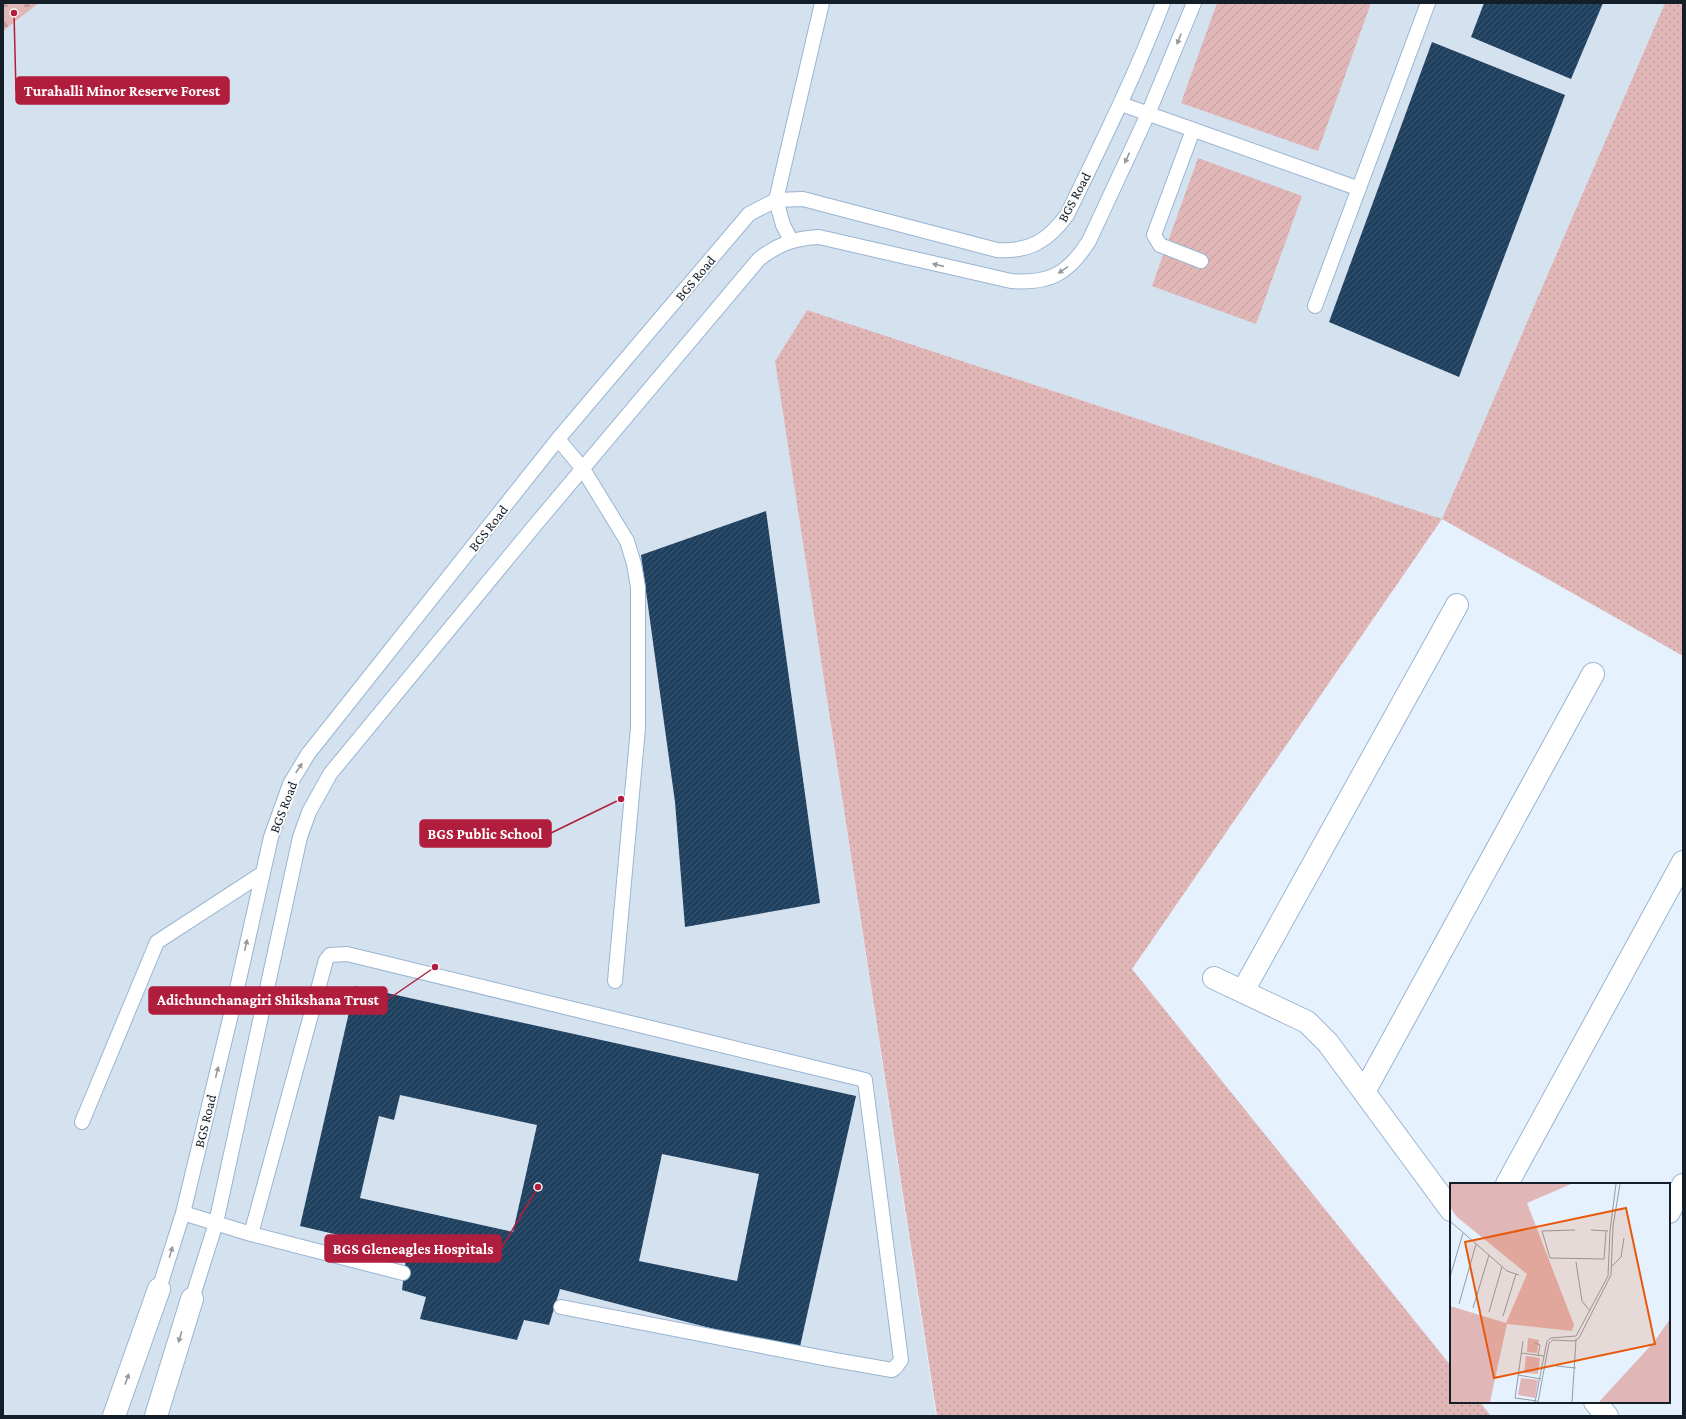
<svg xmlns="http://www.w3.org/2000/svg" width="1686" height="1419" viewBox="0 0 1686 1419" font-family="'Crimson Pro',serif">
	<style>
		.built { fill: #d4e1ef }
		.grass { fill: url(#grass-dots) }
		.forest { fill: url(#forest-firs) }
		.garden { fill: url(#garden-furrows) }
		.building { fill: url(#building-hatch); fill-rule: evenodd }
		.lines { fill: none; stroke-linecap: round; stroke-linejoin: round }
		.lane-casing { stroke: #9ab5d1; stroke-width: 16 }
		.street-casing { stroke: #9ab5d1; stroke-width: 24 }
		.lane { stroke: #fff; stroke-width: 14 }
		.street { stroke: #fff; stroke-width: 22 }
		.oneway { fill: #959a9e }
		.labels { text-anchor: middle; dominant-baseline: central; stroke-width: 4; stroke-linejoin: round; paint-order: stroke }
		.street-label { font-size: 14px; fill: #141e28; stroke: #fcfcfc }
		.inset-road { fill: none; stroke: #919da8; stroke-width: 1 }
		.view { fill: #e8590c; fill-opacity: 0.15; stroke: #e8590c; stroke-width: 2 }
		.inset-edge { fill: none; stroke: #141e28; stroke-width: 2 }
		.leader { fill: none; stroke: #b11e3d; stroke-width: 1.5 }
		.callout-dot { fill: #b11e3d; stroke: #fcfcfc; stroke-width: 1.5 }
		.callout { fill: #b11e3d; stroke: #b11e3d; stroke-width: 1.5 }
		.callout-label { font-size: 15px; text-anchor: middle; font-weight: bold; fill: #fff }
	</style>
	<defs>
		<pattern id="grass-dots" width="8" height="8" patternUnits="userSpaceOnUse"><rect width="8" height="8" fill="#e0b6b7"/><path d="M2 2h.1M6 6h.1" fill="none" stroke="#bf9c9d" stroke-width="1.8" stroke-linecap="round"/></pattern>
		<pattern id="forest-firs" width="22" height="20" patternUnits="userSpaceOnUse"><rect width="22" height="20" fill="#e0b6b7"/><path d="M5 1l3.5 6h-7zM16 11l3.5 6h-7z" fill="#bf9c9d"/></pattern>
		<pattern id="garden-furrows" width="10" height="10" patternUnits="userSpaceOnUse"><rect width="10" height="10" fill="#e0b6b7"/><path d="M-1 1l2-2M0 10L10 0M9 11l2-2" fill="none" stroke="#bf9c9d"/></pattern>
		<pattern id="building-hatch" width="6" height="6" patternUnits="userSpaceOnUse"><rect width="6" height="6" fill="#20405f"/><path d="M-1 1l2-2M0 6l6-6M5 7l2-2" fill="none" stroke="#3e5972"/></pattern>
	</defs>
	<rect width="100%" height="100%" fill="#e5f1fd"/>
	<path class="built" d="M39,3H1665L1442,519L807,310L775,361L936,1416H3V31Z"/>
	<path class="grass" d="M1665,3H1683V656L1442,519L1132,969L1451,1366V1402H1480L1491,1416H937L775,361L807,310L1442,519Z"/>
	<path class="forest" d="M3,3H39L3,31Z"/>
	<path class="garden" d="M1217,3H1371L1318,151L1181,103Z
		M1198,158L1302,196L1256,324L1152,286Z"/>
	<path class="building" d="M1484,3H1603L1571,79L1471,37Z
		M1432,42L1565,95L1459,377L1329,322Z
		M766,511L820,903L685,927L675,802L641,555Z
		M355,986L856,1096L799,1351L560,1289L549,1325L524,1320L517,1340L420,1319L426,1297L402,1290L407,1251L300,1226ZM400,1095L537,1125L513,1232L360,1198L379,1116L394,1120ZM662,1154L759,1174L737,1281L639,1261Z"/>
	<g class="lines">
		<g class="lane-casing">
			<path id="lane" d="M1121,104L1357,188
				M1193,130L1154,235L1160,245L1201,261
				M791,240L783,225L776,200L822,3
				M1315,306L1428,3
				M558,439L583,469L627,541L634,564L638,587V728L615,981
				M82,1122L157,942L263,873
				M183,1213L251,1234L403,1273
				M251,1234L326,960L330,955L347,954L865,1080L901,1360L895,1368L892,1370L829,1359L561,1307
				M159,1289L183,1213L234,1002L271,837L290,784L308,754L558,439L749,214L776,200L803,199L997,250C1029,252 1048,241 1067,215C1101,145 1135,76 1163,3
				M192,1299L216,1223L300,837L309,812L330,774L536,524L759,259C778,244 795,238 819,237L1011,281C1050,284 1068,274 1089,241L1148,114L1194,3"/>
		</g>
		<g class="street-casing">
			<path id="street" d="M1214,978L1307,1022L1328,1043L1451,1210
				M1243,991L1457,605
				M1364,1092L1593,674
				M1507,1184L1683,862
				M1669,1212L1683,1185
				M1595,1402L1607,1416
				M114,1416L159,1289
				M156,1416L192,1299"/>
		</g>
		<use href="#lane" class="lane"/>
		<use href="#street" class="street"/>
	</g>
	<defs><path id="oneway-solid" d="M-6-.8H1V-3.2L6.5 0L1 3.2V.8H-6Z"/></defs>
	<g class="oneway">
		<use href="#oneway-solid" transform="translate(1179 39) rotate(112)"/>
		<use href="#oneway-solid" transform="translate(1127 158) rotate(115)"/>
		<use href="#oneway-solid" transform="translate(938 265) rotate(-167)"/>
		<use href="#oneway-solid" transform="translate(1063 270) rotate(145)"/>
		<use href="#oneway-solid" transform="translate(299 768) rotate(-57)"/>
		<use href="#oneway-solid" transform="translate(246 945) rotate(-77)"/>
		<use href="#oneway-solid" transform="translate(217 1072) rotate(-76)"/>
		<use href="#oneway-solid" transform="translate(171 1252) rotate(-73)"/>
		<use href="#oneway-solid" transform="translate(180 1337) rotate(107)"/>
		<use href="#oneway-solid" transform="translate(127 1379) rotate(-70)"/>
	</g>
	<g class="labels">
		<g class="street-label">
			<text transform="translate(1074 197) rotate(-62)">BGS Road</text>
			<text transform="translate(695 278) rotate(-50)">BGS Road</text>
			<text transform="translate(488 528) rotate(-52)">BGS Road</text>
			<text transform="translate(283 807) rotate(-69)">BGS Road</text>
			<text transform="translate(205 1121) rotate(-76)">BGS Road</text>
		</g>
	</g>
	<g transform="translate(1450 1183)">
		<rect width="220" height="220" fill="#e5f1fd"/>
		<path d="M0,1H121L77,20L124,142L122,148L57,141L40,219H0V123L56,140L77,91L7,34L0,24Z" fill="#e0b6b7"/>
		<path d="M220,136V219H149L204,159Z" fill="#e0b6b7"/>
		<path d="M78,155L89,157L87,170L77,169ZM76,173L90,175L88,191L74,190ZM71,195L88,197L85,215L68,212Z" fill="#e0b6b7"/>
		<path class="inset-road" d="M0,38L57,88L69,92M125,47L92,48L100,75L154,76L156,48M141,47L158,48M126,79L132,118L140,128M162,83L171,74L174,55M0,94L13,50M9,121L26,61M23,125L39,72M39,129L52,84M53,133L66,91M73,158L65,215L87,218M85,160L90,162L88,173M71,170L94,173M106,183L126,185M68,192L91,196M85,219L97,158L101,155L126,153L158,93L160,48L166,1M88,219L99,160L103,157L124,158L129,155L161,92L163,43L170,1M122,219L126,157"/>
		<path class="view" d="M176,25L205,161L44,195L15,59Z"/>
		<rect width="220" height="220" class="inset-edge"/>
	</g>
	<path class="leader" d="M14 13L16 91M621 799L551 833M435 967L387 1000M538 1187L501 1249"/>
	<g class="callout-dot">
		<circle cx="14" cy="13" r="4"/>
		<circle cx="621" cy="799" r="4"/>
		<circle cx="435" cy="967" r="4"/>
		<circle cx="538" cy="1187" r="4"/>
	</g>
	<g class="callout">
		<rect x="16" y="77" width="213" height="27" rx="4"/>
		<rect x="420" y="820" width="131" height="27" rx="4"/>
		<rect x="149" y="987" width="238" height="27" rx="4"/>
		<rect x="325" y="1235" width="176" height="27" rx="4"/>
	</g>
	<g class="callout-label">
		<text x="122" y="96">Turahalli Minor Reserve Forest</text>
		<text x="485" y="839">BGS Public School</text>
		<text x="268" y="1005">Adichunchanagiri Shikshana Trust</text>
		<text x="413" y="1254">BGS Gleneagles Hospitals</text>
	</g>
	<rect width="1686" height="1419" fill="none" stroke="#141e28" stroke-width="8"/>
</svg>
